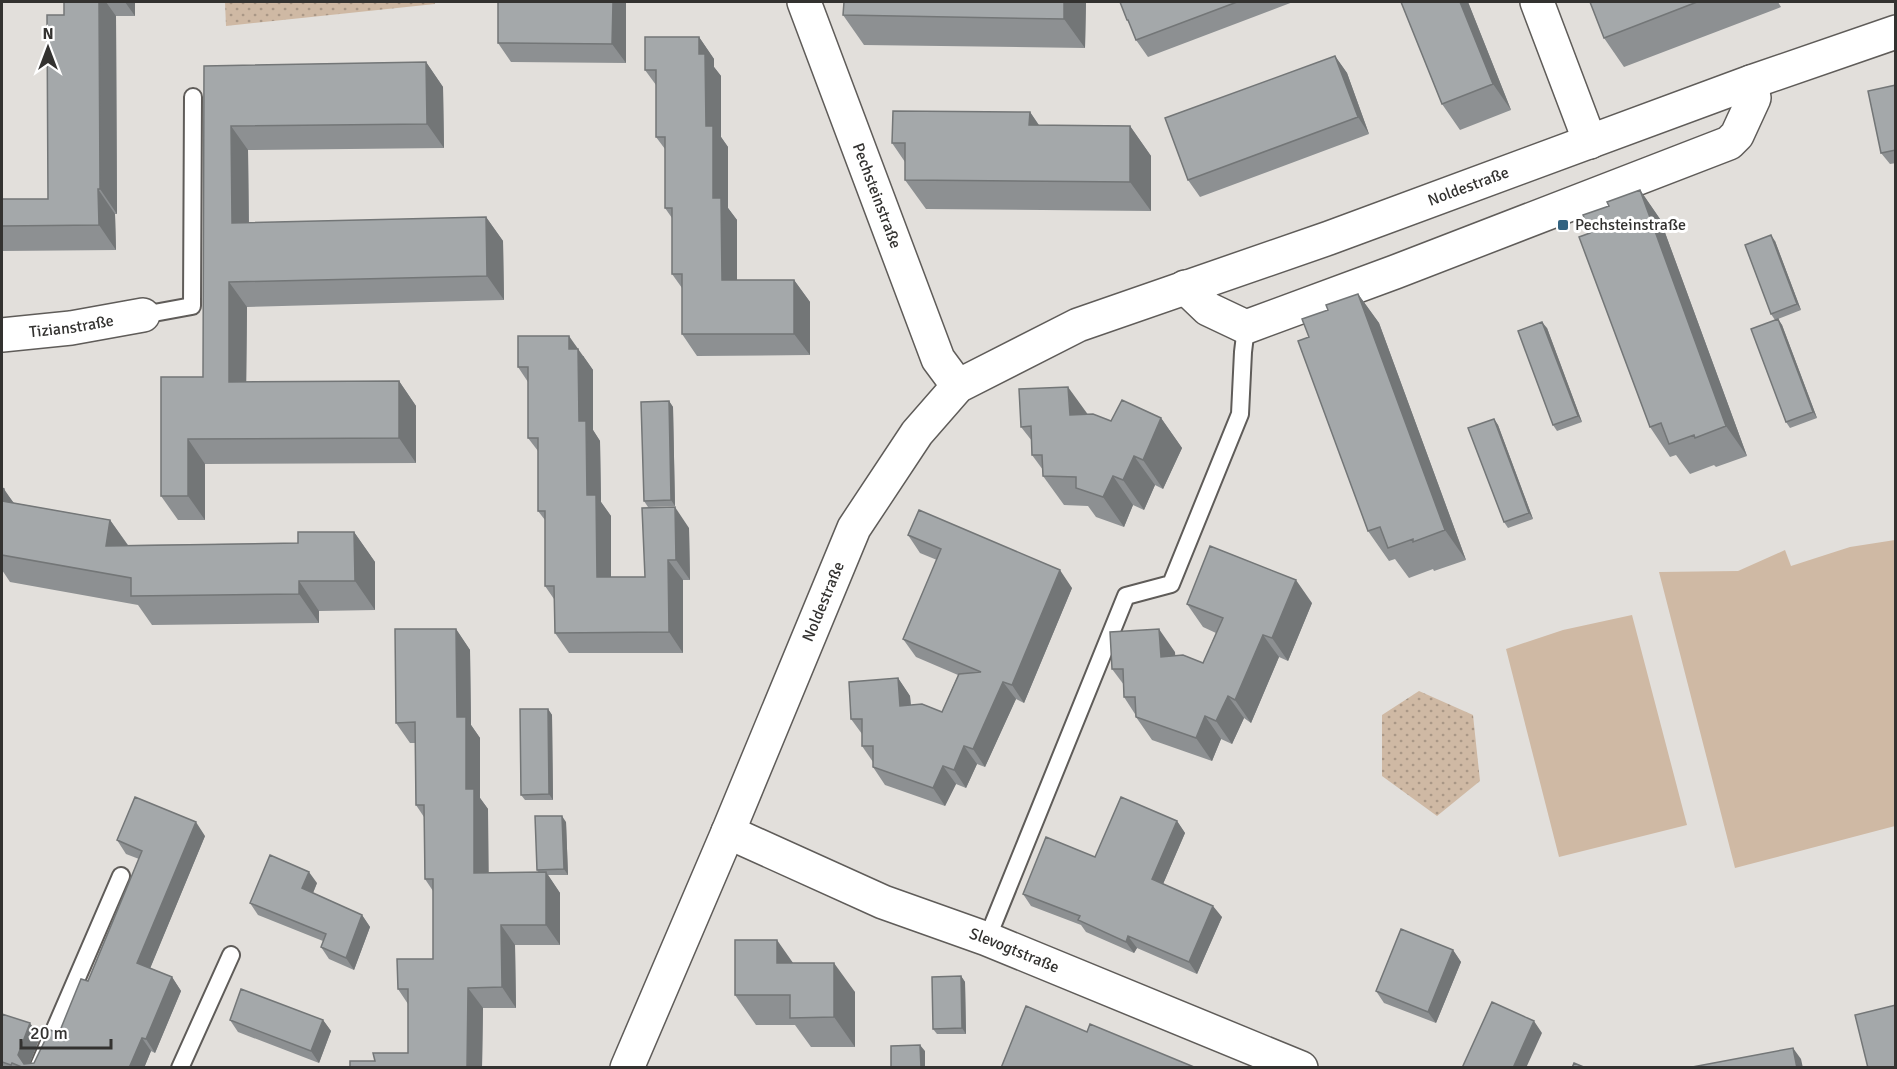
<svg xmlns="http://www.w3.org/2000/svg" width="1897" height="1069" viewBox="0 0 1897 1069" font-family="Signika,sans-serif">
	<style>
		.park { fill: url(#park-dots) }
		.pitch { fill: #cfb9a4 }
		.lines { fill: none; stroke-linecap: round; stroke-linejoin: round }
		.service-casing { stroke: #5f5c59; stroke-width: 20 }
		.minor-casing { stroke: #5f5c59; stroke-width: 36 }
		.service { stroke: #fff; stroke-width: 16 }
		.minor { stroke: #fff; stroke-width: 33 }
		.wall { fill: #8d9092 }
		.shaded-wall { fill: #737677 }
		.building { fill: #a4a8aa; stroke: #737677; stroke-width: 1.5 }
		.poi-dot { fill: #326381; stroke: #fff; stroke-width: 2 }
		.labels { text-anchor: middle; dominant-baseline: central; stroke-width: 6; stroke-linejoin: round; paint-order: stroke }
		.street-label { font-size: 16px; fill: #333230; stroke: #fff }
		.poi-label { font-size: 16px; fill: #333230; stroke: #fff; text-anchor: start }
	</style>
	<defs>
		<pattern id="park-dots" width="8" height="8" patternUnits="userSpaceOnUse" patternTransform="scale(1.5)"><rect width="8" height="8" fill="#cfb9a4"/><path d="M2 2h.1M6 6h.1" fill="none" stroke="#a99786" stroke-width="1.8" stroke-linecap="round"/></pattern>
	</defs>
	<rect width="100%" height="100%" fill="#e2dfdb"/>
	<path class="park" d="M225,2H434L435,4L226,26Z
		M1419,691L1473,715L1480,781L1437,816L1382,776V715Z"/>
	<path class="pitch" d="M1895,540V826L1735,868L1659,572L1738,571L1785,550L1791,566L1850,547Z
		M1632,615L1687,825L1559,857L1506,649L1563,630Z"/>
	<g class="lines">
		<g class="service-casing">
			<path id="service" d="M143,315L192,306L193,97
				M987,939L1126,596L1171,584L1240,414L1243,352L1246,327
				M38,1068L121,876
				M180,1068L231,955"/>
		</g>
		<g class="minor-casing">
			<g id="minor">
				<path id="s1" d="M804,2L938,359L958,386"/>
				<path d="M1537,2L1590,142"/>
				<path d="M1185,287L1208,309L1246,327L1395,272L1729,143L1737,135L1754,98L1751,82"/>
				<path id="s2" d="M2,335L71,328L143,315"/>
				<path id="s3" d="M728,832L883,902L987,939L1301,1068"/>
				<path id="s4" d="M627,1068L728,832L854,528L917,433L958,386L1078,325L1329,238L1751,82L1896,32"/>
			</g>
		</g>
		<use href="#service" class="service"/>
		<use href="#minor" class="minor"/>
	</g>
	<path class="wall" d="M64,2H135V16H116L117,214H115L116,250L2,251V199H48L64,15Z
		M498,2H626V63L511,62L498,43Z
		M844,2H1086L1085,48L864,45L843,15Z
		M1120,2H1293L1148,57L1136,40L1131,26L1127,20Z
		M1401,2H1468L1511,110L1460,130L1442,104Z
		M1590,2H1778L1781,7L1624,67L1604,38Z
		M699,37L714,59V67L721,76V137L728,147V208L737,220V280H794L810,302V355L697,356L682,334V288L672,274V218L665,208V149L656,137V85L645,70Z
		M1335,56L1347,73L1369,134L1200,197L1188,180Z
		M426,62L443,87L444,148L248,150L249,223L486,217L503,241L504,300L247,307L246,382L399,381L416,406V463L205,464V520H178L161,496L203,377L204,66Z
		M1896,85V163L1890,164L1881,153Z
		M1030,112L1039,125L1130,126L1151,156V211L926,209L905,180V162L892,143Z
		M1640,190L1660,219L1747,456L1716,467L1714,465L1690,474L1676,455L1670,457L1650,427L1590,233L1609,206Z
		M1775,241L1801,310L1778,319L1782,325L1817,418L1790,428L1786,422L1775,320L1771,314Z
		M1358,294L1379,323L1466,560L1434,571L1433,569L1409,578L1395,559L1389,561L1368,531L1309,337L1328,310Z
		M1547,328L1582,422L1557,431L1553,425Z
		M584,356V357L593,370V430L600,441L601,502L611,516V577H645L689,528L690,580H683V653H569L555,633L554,599L545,586V520L538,511V451L528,438V382L518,367Z
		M669,401L673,407L675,506L648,507L644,501Z
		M1087,414L1111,421L1161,418L1182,448L1163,489L1155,485L1144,510L1133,505L1124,527L1096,517L1088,506L1064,505L1043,476V470L1032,455V441L1021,427Z
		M1494,419L1498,425L1533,519L1508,528L1504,522Z
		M2,488L14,503L110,520L128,545L298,543L354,532L375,562V610L319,611V623L152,625L138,605L10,582L2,570Z
		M908,535L1072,588L1024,703L1016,699L985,767L977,764L966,788L956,784L945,806L885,785L873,767V762L862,746V734L851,719L898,678L910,696L911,705L942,712L958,675L916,657L903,639L937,560L920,553Z
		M1312,603L1288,661L1279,657L1251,723L1244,718L1232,744L1221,739L1212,761L1152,740L1136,717L1135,714L1124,697V685L1112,669L1175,652V655L1203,663L1216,633L1203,627L1187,604Z
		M456,629L470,650L471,725L480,738V798L488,809V873L538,872L537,870L566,822L568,875H548L560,893V945H515L516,1008H483L482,1068H350L408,1053V1004L398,989L433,959V891L425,879L424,817L416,805L415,743H410L396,723Z
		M548,709L552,715L553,800H525L521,795Z
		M1177,821L1185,833L1163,884L1222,917L1197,974L1137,948L1134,953L1086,932L1081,925L1031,906L1023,894L1095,857Z
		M205,836L150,968L172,977L181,991L155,1053L151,1051L144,1068H2V1014L40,1037L30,1063H34L59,1033L88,981L139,859L126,854L117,840Z
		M317,883L313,893L362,915L370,927L354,970L329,959L321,947L323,941L258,915L250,903Z
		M1453,950L1461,962L1436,1023L1384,1003L1376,991Z
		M793,963L855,992V1047H811L795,1025H756L735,995Z
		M961,976L965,982L966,1034H937L933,1029Z
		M230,1020H323L331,1031L319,1063L238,1032Z"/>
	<path class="shaded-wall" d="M99,2H106L116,16L117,214L100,189Z
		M125,2H135V16Z
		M613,2H626V63L612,44Z
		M1064,2H1086L1085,48L1064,19Z
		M1460,2H1468L1511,110L1493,84Z
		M699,37L714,59V67L721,76V137L728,147V208L737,220V302L722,280L706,126L699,54Z
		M1335,56L1347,73L1369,134L1358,117Z
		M426,62L443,87L444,148L427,124Z
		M1030,112L1050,142L1029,125Z
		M231,126L248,150L249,248L232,223Z
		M1130,126L1151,156V211L1130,182Z
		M98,189L115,214L116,250L99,225Z
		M1640,190L1660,219L1747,456L1726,426Z
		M486,217L503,241L504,300L487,276Z
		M1771,235L1775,241L1801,310L1797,304Z
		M794,280L810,302V355L794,334Z
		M229,282L247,307L246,407L229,382Z
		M1358,294L1379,323L1466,560L1445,530Z
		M1778,319L1782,325L1817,418L1813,412Z
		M1542,322L1547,328L1582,422L1578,416Z
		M569,336L593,370V430L600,441L601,502L611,516V598L597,577L569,349Z
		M399,381L416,406V463L399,438Z
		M1068,387L1089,416L1070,415Z
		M669,401L673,407L675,506L671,500Z
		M1161,418L1182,448L1163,489L1143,460Z
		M1494,419L1498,425L1533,519L1529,513Z
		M188,439L205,464V520L188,496Z
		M1134,456L1155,485L1144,510L1123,480Z
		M1113,476L1133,505L1124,527L1103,497Z
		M4,489L24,518L2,501Z
		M675,507L689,528L690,580L676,560Z
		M110,520L131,550L106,546Z
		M354,532L375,562V610L355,581Z
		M668,560L683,580V653L669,632Z
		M1060,570L1072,588L1024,703L1012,685Z
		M1296,580L1312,603L1288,661L1272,638Z
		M299,581L319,611V623L299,594Z
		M456,629L470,650L471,725L480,738V798L488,809L489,893L474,873L457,717Z
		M1159,629L1175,652L1177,680L1161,657Z
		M1263,635L1279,657L1251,723L1235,700Z
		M898,678L910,696L912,723L900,706Z
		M1003,682L1016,699L985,767L973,749Z
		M1228,696L1244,718L1232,744L1216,721Z
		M548,709L552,715L553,800L549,794Z
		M1205,716L1221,739L1212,761L1196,738Z
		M964,746L977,764L966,788L954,770Z
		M943,766L956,784L945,806L933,788Z
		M562,816L566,822L568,875L564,869Z
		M1177,821L1185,833L1160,891L1152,879Z
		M196,822L205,836L147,976L137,963Z
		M309,872L317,883L310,900L302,888Z
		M546,872L560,893V945L546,925Z
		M1213,906L1222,917L1197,974L1189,962Z
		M362,915L370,927L354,970L346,958Z
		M501,925L515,945L516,1008L502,987Z
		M1128,936L1137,948L1134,953L1126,942Z
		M777,940L798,970L777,963Z
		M1453,950L1461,962L1436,1023L1428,1012Z
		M834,963L855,992V1047L834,1017Z
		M961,976L965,982L966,1034L962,1028Z
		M172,977L181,991L155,1053L146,1039Z
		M468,988L483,1008L482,1068H467Z
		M323,1020L331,1031L319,1063L311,1051Z
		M1534,1021L1542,1033L1526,1068H1513Z
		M30,1023L40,1037L28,1068H26L18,1055Z
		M142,1038L151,1051L144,1068H129Z
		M920,1045L925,1051V1068H921Z
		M1793,1048L1801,1059L1803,1068H1797Z"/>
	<path class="building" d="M64,2H99L100,189H98L99,225L2,226V199H48L47,15H64Z
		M498,2H613L612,44L498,43Z
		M844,2H1064V19L843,15Z
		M1120,2H1237L1136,40L1128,20H1127Z
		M1401,2H1460L1493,84L1442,104Z
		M1590,2H1697L1604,38Z
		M645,37H699V54H705L706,126H713V198H721L722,280H794V334H682V274H672V208H665V137H656V70H645Z
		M1335,56L1358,117L1188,180L1165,118Z
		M426,62L427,124L231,126L232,223L486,217L487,276L229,282V382L399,381V438L188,439V496H161V377H203L204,66Z
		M1896,85V150L1881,153L1868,91Z
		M893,111L1030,112L1029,125L1130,126V182L905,180V143H892Z
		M1640,190L1726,426L1695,438L1694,435L1669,444L1661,423L1650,427L1579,237L1590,233L1583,215L1609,206L1607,202Z
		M1771,235L1797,304L1771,314L1745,245Z
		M1358,294L1445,530L1413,542V539L1388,548L1380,527L1368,531L1298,341L1309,337L1302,319L1328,310L1326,305Z
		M1778,319L1813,412L1786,422L1751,329Z
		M1542,322L1578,416L1553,425L1518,331Z
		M518,336H569V349H578L579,421H586L587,495H596L597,577H645L642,508L675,507L676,560H668L669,632L555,633L554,586H545V511H538V438H528V367H518Z
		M1068,387L1070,415L1093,414L1111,421L1122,400L1161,418L1143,460L1134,456L1123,480L1113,476L1103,497L1076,488V477L1043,476L1042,455H1032L1031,426L1021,427L1019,389Z
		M669,401L671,500L644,501L641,402Z
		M1494,419L1529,513L1504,522L1468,428Z
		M2,488L4,489L2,501Z
		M2,501L110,520L106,546L298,543V532H354L355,581H299V594L131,596V578L2,555Z
		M919,510L1060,570L1012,685L1003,682L973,749L964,746L954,770L943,766L933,788L873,767V746H862V719H851L849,682L898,678L900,706L922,704L942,712L959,674L981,672L903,639L941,549L908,535Z
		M1210,546L1296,580L1272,638L1263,635L1235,700L1228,696L1216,721L1205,716L1196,738L1136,717L1135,697H1124L1123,669H1112L1110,632L1159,629L1161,657L1183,655L1203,663L1223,618L1187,604Z
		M395,629H456L457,717H466V789H474V873L546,872V925H501L502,987L468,988L467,1068H350V1061H375L373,1053H408V989H398L397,959H433V879H425L424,805H416L415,722L396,723Z
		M520,709H548L549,794L521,795Z
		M135,797L196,822L137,963L172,977L146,1039L142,1038L129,1068H24L12,1063L11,1065L2,1062V1014L30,1023L18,1055L24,1064L34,1063L50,1030L59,1033L81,979L88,981L142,851L117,840Z
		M1121,797L1177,821L1152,879L1213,906L1189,962L1128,936L1126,942L1078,920L1080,916L1023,894L1046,837L1095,857Z
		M535,816H562L564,869L537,870Z
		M270,855L309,872L302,888L362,915L346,958L321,947L326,934L250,903Z
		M1401,929L1453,950L1428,1012L1376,991Z
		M735,940H777V963H834V1017L790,1018V995H735Z
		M961,976L962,1028L933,1029L932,977Z
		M241,989L323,1020L311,1051L230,1020Z
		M1492,1002L1534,1021L1513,1068H1462Z
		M1896,1005V1068H1868L1855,1015Z
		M1026,1006L1087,1032L1090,1024L1194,1067L1001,1068Z
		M920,1045L921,1068H891V1046Z
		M1793,1048L1797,1068H1687Z
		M1574,1063L1586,1068H1572Z"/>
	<rect class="poi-dot" x="1557" y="219" width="12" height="12" rx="3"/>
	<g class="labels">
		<g class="street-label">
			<text stroke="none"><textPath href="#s4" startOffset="1311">Noldestraße</textPath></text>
			<text stroke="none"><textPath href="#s1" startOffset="207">Pechsteinstraße</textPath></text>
			<text stroke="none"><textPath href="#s2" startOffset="70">Tizianstraße</textPath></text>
			<text stroke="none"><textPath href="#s4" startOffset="506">Noldestraße</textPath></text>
			<text stroke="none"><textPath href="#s3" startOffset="310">Slevogtstraße</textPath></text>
		</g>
		<g class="poi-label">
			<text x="1575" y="225">Pechsteinstraße</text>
		</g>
	</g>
	<rect width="1897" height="1069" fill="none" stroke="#333230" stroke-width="6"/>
	<g transform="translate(48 48)" stroke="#ffffff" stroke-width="4.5" paint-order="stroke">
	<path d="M0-4.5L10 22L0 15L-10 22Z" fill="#333230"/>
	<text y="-9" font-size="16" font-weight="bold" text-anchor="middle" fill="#333230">N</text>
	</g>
	<path d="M21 1039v9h90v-9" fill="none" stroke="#333230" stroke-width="3"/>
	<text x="30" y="1039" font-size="18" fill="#333230" stroke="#ffffff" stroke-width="4.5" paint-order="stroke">20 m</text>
</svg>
